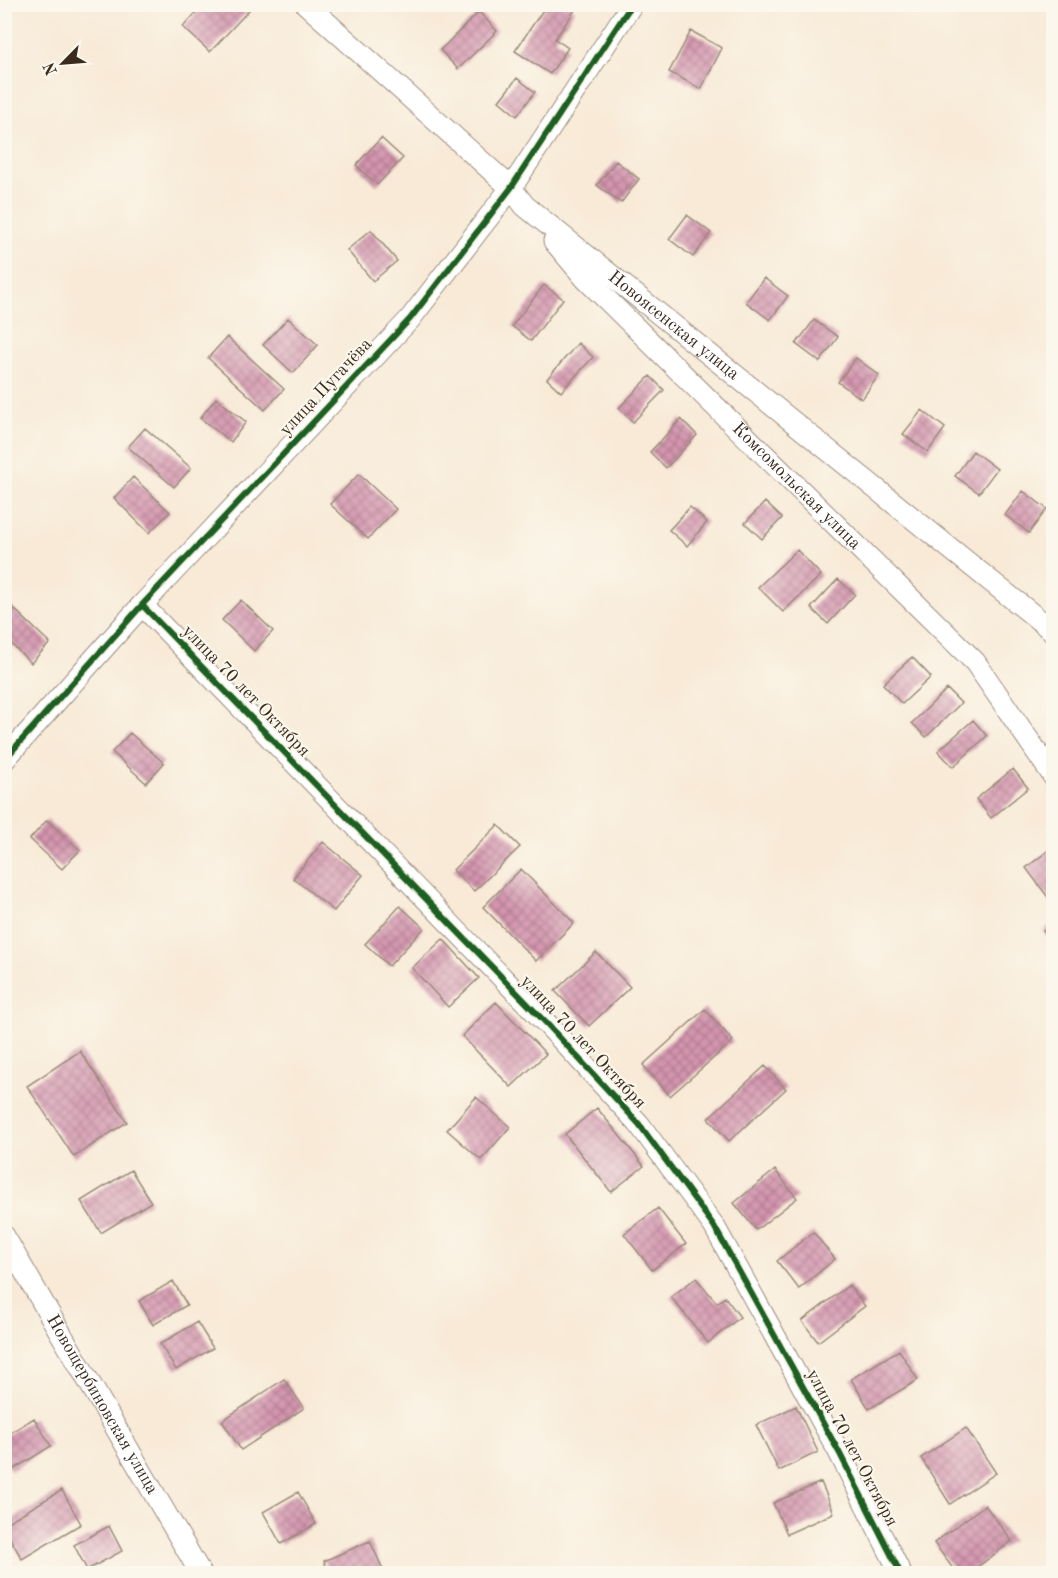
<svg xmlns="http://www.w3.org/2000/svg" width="1058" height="1578" viewBox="0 0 1058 1578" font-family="'Old Standard TT',serif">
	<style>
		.building { fill: url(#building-cross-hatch) }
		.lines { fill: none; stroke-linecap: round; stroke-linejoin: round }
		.street-casing { stroke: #9a8a7a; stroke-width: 23 }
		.street { stroke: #fff; stroke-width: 21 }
		.cycleway-casing { stroke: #fbf7ec; stroke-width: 10 }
		.cycleway { stroke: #1b5e20; stroke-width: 6 }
		.labels { text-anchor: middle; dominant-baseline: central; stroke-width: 4.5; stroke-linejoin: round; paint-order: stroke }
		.street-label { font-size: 18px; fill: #3b2a1e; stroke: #fbf7ec }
	</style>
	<defs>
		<pattern id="building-cross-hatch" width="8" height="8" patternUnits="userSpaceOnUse" patternTransform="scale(1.5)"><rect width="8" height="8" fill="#d495af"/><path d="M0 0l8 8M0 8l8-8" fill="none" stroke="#ad7a8e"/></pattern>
	</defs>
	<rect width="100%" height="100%" fill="#fbf7ec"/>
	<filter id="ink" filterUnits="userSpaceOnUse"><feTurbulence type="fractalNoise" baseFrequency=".0167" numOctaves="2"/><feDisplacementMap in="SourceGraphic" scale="12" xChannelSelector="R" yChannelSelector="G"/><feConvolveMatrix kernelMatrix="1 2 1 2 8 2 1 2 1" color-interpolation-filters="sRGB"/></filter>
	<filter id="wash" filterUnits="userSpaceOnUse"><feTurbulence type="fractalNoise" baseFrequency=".008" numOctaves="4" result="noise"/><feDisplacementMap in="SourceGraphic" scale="24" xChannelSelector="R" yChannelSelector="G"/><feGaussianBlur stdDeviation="1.35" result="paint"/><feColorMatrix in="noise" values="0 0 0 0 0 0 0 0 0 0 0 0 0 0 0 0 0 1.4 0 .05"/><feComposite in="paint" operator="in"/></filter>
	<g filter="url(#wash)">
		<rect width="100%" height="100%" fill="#f8ead7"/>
		<g id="blocks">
			<path class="building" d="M204,4H246L250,9L210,52L183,27Z
				M547,4H567L575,10L555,39L568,48L550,74L515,51Z
				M479,12L497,31L458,69L440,50Z
				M691,31L722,48L701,89L669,72Z
				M517,78L535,92L517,116L499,101Z
				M381,138L403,158L377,185L356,165Z
				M616,161L639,179L621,203L597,185Z
				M687,215L711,233L693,257L669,239Z
				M371,230L397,261L373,281L347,250Z
				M764,278L788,296L770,320L746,302Z
				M544,285L563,299L531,341L512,326Z
				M288,318L318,345L293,373L263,345Z
				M814,320L838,337L820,362L796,344Z
				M227,337L284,389L265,410L208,358Z
				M578,343L593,357L561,392L547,379Z
				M856,358L879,375L862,399L838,382Z
				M650,376L664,390L633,422L619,408Z
				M216,398L246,422L231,442L200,418Z
				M922,410L945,428L928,452L903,434Z
				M681,419L697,435L666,468L650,452Z
				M145,428L191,468L174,487L128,447Z
				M973,451L997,469L979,493L955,476Z
				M359,474L396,509L368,539L330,504Z
				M133,477L170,512L149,533L114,498Z
				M1023,491L1047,509L1029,533L1005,515Z
				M765,502L782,518L762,539L745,523Z
				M690,507L707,522L687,546L669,530Z
				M797,550L821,575L783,612L758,587Z
				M838,579L855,594L828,624L811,608Z
				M241,600L273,631L254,651L222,620Z
				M10,605L50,643L31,663L4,637V610Z
				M912,657L931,677L902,704L883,684Z
				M947,689L961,703L926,737L912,723Z
				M973,720L987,736L953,767L938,751Z
				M130,733L164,763L146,783L112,752Z
				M1013,769L1028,788L991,818L976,799Z
				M47,820L80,850L62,869L30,839Z
				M498,825L520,847L474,891L453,870Z
				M323,842L363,875L334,911L293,878Z
				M1054,846V897L1050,900L1026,868Z
				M521,869L574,923L536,961L483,907Z
				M400,906L424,928L389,966L365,944Z
				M1054,922V944L1043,931Z
				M443,939L479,978L448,1007L412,968Z
				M596,952L630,987L589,1026L555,991Z
				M496,1002L546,1054L511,1087L462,1036Z
				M705,1009L733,1041L670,1096L643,1065Z
				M80,1051L127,1122L74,1157L27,1086Z
				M765,1066L786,1089L729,1141L708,1118Z
				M476,1097L510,1127L481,1160L447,1130Z
				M597,1108L644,1166L611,1192L565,1134Z
				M131,1170L151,1202L101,1233L81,1201Z
				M775,1170L797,1198L756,1230L734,1203Z
				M658,1208L686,1244L652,1270L624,1234Z
				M813,1232L835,1259L799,1289L777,1261Z
				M696,1278L717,1303L725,1297L740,1317L708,1343L671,1297Z
				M173,1281L187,1305L153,1325L139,1301Z
				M849,1285L865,1306L818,1342L802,1321Z
				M197,1322L213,1348L176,1370L160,1344Z
				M899,1350L918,1380L869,1409L851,1379Z
				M284,1379L304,1408L241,1450L222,1421Z
				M796,1406L818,1452L779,1471L756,1425Z
				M34,1418L51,1446L11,1471L4,1460V1437Z
				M966,1428L996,1473L950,1504L921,1458Z
				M821,1482L834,1513L787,1534L773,1503Z
				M62,1490L81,1524L22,1559L4,1528V1524Z
				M298,1492L316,1524L281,1544L263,1512Z
				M985,1505L1012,1541L968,1574H957L934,1543Z
				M109,1526L122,1551L87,1570L74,1545Z
				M370,1541L385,1574H329L324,1561Z"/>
		</g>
	</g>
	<g filter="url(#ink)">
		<use href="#blocks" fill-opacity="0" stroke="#9a8a7a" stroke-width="1.5"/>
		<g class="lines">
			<g class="street-casing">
				<g id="street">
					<path id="s1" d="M306,4L511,188L525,206L1054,632"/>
					<path id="s2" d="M554,241L586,279L975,662L1054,777"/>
					<path d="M142,605L548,1025L639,1124L714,1226L839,1452L901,1574"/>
					<path d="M4,760L142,605L410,319L511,188L632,4"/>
					<path id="s3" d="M4,1236L201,1574"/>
				</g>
			</g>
			<use href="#street" class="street"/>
			<g class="cycleway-casing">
				<path id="cycleway" d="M142,605L548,1025L639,1124L714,1226L839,1452L901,1574
					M4,760L142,605L410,319L511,188L632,4"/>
			</g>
			<use href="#cycleway" class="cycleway"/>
		</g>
	</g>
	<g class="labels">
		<g class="street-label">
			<text stroke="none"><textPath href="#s1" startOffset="489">Новоясенская улица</textPath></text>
			<text transform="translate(326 387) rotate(-47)">улица Пугачёва</text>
			<text stroke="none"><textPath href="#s2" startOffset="345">Комсомольская улица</textPath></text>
			<text transform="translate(246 691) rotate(46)">улица 70 лет Октября</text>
			<text transform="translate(583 1042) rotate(47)">улица 70 лет Октября</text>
			<text stroke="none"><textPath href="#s3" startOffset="195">Новощербиновская улица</textPath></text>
			<text transform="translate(852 1448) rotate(62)">улица 70 лет Октября</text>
		</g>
	</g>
	<rect width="1058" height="1578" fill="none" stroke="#fbf7ec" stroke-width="24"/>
	<g transform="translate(63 63) rotate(245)" stroke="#fbf7ec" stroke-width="4.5" paint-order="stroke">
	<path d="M0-4.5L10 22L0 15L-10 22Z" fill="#3b2a1e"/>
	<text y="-9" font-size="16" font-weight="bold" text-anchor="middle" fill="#3b2a1e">N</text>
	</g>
</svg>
